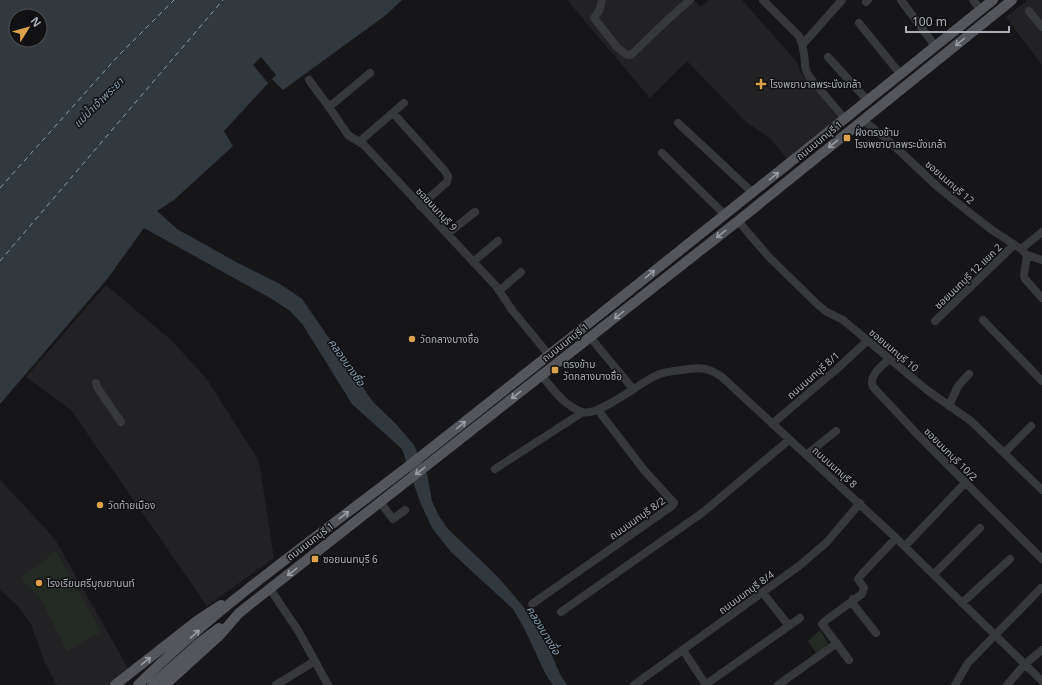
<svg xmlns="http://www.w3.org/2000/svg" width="1042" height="685" viewBox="0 0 1042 685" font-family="'Noto Sans','Noto Sans Thai',sans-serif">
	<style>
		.built { fill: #222224 }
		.green { fill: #232a23 }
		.water { fill: #31393f; fill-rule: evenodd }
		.pier { fill: #161618 }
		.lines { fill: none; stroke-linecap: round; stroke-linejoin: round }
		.ferry { stroke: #859dad; stroke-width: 1; stroke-dasharray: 5 4; stroke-linecap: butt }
		.minor { stroke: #37383c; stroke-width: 8 }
		.major { stroke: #54565b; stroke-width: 10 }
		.oneway { stroke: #999ca4 }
		.poi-dot { fill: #dca14a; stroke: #111113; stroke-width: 1.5 }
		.labels { text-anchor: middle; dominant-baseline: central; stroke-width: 3; stroke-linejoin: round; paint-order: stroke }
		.poi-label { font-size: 10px; fill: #aaaeb6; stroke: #111113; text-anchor: start }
		.street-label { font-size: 10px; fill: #aaaeb6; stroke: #111113 }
		.water-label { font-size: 11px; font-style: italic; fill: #859dad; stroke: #111113 }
	</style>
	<rect width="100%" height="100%" fill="#161618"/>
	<path class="built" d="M569,0H694L701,7L709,0H742L797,62L800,71L838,118L787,159L771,139L746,122L687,61L650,98L568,1Z
		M1028,0H1042V65L1006,17Z
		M106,285L172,341L206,378L259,461L274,558L207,606L71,410L26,377Z
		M0,480L46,529L56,541L129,670L109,685H57L44,661L31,624L17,605L0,590Z"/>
	<path class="green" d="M56,551L101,632L67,651L41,600L21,578Z
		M820,630L828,643L827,646L816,653L808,641Z"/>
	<path class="water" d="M0,0H402L386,15L283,90L272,79L224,131L233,146L174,200L157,211L177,229L238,263L280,284L302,299L373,402L395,423L414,445L427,474L432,501L439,516L447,528L497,576L528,612L551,653L560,674L567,685H553L545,673L525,630L513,609L451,552L432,528L420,502L402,449L352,404L303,325L290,311L272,299L144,228L108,278L0,404ZM16,16H40V40H16Z"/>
	<path class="pier" d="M261,57L276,75L268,83L253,65Z"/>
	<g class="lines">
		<path class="ferry" d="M0,188L118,56L174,0
			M0,261L223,0"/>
		<path class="minor" d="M602,0L599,11L594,18L617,47L627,55H631L664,23L690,0
			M763,0L799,36C804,46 804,54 805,64C805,70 808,75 811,79L845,119
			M901,0L935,46
			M973,0L981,10
			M866,2L868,0
			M1029,11L1042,27
			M859,23L901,75
			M803,44L842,0
			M828,57L868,101
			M309,80L329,107L348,135L364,145L496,286L512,310L549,355
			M329,107L370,73
			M393,113L445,171L448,176L447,182L420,206
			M863,120L890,142L939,188L970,213L992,230L1021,249L1027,255L1042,260
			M678,123L753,193
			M359,142L404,103
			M662,153L725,215
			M738,221L769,257L817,304L827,312L843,320L927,390L971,421L1042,490
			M447,234L475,212
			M1021,249L1042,232
			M1027,255L1024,275L1025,279L1042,298
			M473,262L498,241
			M499,291L521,272
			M983,320L1042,381
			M935,321L1014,245
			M590,337L633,389
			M889,359C881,367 868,376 873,387L918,435L1042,559
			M541,375C553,389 565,407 583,412
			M96,383L97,387L121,422
			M949,406L958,386L969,374
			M772,424L838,368L867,341
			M1004,453L1031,426
			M806,455L836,431
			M495,469L583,412C597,417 640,383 655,376C663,372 673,371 682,370C699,367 708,367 722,377L896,538L1042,681
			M380,502L393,519L405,510
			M905,546L965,483
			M934,574L980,528
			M270,589L299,632L328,685
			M763,593L789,626
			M853,599V604L876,633
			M962,603L1010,559
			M532,604L672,506L674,503L644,470L598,410
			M561,612L702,513L789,440
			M683,650L706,685
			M849,660L822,624L825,621L862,594L864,588L858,579L862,574L896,538
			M276,685L315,661
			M634,685L799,566L827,542L860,503
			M705,685L800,618
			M778,685L837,643
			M955,685L968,663L1041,588
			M1007,685L1025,664L1042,650"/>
		<path class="major" d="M115,685L198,620L221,605
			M138,685C227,597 332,527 429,450C618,301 806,150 993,0
			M152,685L199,643L219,628
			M165,685L220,635L239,613L738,221L1012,0"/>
	</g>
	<defs><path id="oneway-shaft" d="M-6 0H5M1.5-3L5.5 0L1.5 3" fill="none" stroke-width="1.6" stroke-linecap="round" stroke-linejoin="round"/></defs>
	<g class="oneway">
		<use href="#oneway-shaft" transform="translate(960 42) rotate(141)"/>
		<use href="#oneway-shaft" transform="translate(833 144) rotate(141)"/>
		<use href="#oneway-shaft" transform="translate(774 176) rotate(-39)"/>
		<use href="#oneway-shaft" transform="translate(721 234) rotate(142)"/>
		<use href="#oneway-shaft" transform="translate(650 274) rotate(-39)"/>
		<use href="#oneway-shaft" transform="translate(619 315) rotate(142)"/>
		<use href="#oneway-shaft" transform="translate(516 395) rotate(142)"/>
		<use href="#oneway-shaft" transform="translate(461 425) rotate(-39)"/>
		<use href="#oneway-shaft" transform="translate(420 471) rotate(142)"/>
		<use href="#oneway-shaft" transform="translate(344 515) rotate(-37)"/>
		<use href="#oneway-shaft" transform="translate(292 572) rotate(142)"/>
		<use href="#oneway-shaft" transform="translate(195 634) rotate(-41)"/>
		<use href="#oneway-shaft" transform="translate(146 661) rotate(-38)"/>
	</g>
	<g class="poi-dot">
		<path d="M759 78h4v4h4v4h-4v4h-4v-4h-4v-4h4z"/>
		<rect x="843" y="134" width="8" height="8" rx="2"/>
		<circle cx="412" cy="339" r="4"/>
		<rect x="551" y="366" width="8" height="8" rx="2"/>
		<circle cx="100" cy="505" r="4"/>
		<rect x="311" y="555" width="8" height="8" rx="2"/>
		<circle cx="39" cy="583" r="4"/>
	</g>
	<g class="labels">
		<g class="poi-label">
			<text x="770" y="84">โรงพยาบาลพระนั่งเกล้า</text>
			<text x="855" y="132">ฝั่งตรงข้าม<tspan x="855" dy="12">โรงพยาบาลพระนั่งเกล้า</tspan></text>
			<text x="420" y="339">วัดกลางบางซื่อ</text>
			<text x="563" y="364">ตรงข้าม<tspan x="563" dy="12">วัดกลางบางซื่อ</tspan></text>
			<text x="108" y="505">วัดท้ายเมือง</text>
			<text x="323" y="559">ซอยนนทบุรี 6</text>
			<text x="47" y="583">โรงเรียนศรีบุณยานนท์</text>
		</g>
		<g class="street-label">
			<text transform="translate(819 140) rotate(-39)">ถนนนนทบุรี 1</text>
			<text transform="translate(950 182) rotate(41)">ซอยนนทบุรี 12</text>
			<text transform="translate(437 209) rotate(47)">ซอยนนทบุรี 9</text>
			<text transform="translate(968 276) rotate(-44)">ซอยนนทบุรี 12 แยก 2</text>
			<text transform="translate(565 342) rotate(-38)">ถนนนนทบุรี 1</text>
			<text transform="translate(894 350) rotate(40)">ซอยนนทบุรี 10</text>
			<text transform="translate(813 375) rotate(-41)">ถนนนนทบุรี 8/1</text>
			<text transform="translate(951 454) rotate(45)">ซอยนนทบุรี 10/2</text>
			<text transform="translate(835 467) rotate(42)">ถนนนนทบุรี 8</text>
			<text transform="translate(637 518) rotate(-35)">ถนนนนทบุรี 8/2</text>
			<text transform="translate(310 541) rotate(-37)">ถนนนนทบุรี 1</text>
			<text transform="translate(746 592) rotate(-36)">ถนนนนทบุรี 8/4</text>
		</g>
		<g class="water-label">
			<text transform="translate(98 102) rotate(-45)">แม่น้ำเจ้าพระยา</text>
			<text transform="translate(347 362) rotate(55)">คลองบางซื่อ</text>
			<text transform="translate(544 630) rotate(59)">คลองบางซื่อ</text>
		</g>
	</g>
	<g transform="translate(28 28) rotate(53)"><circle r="19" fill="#111113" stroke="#4e5054"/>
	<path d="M0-3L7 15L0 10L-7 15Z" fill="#dca14a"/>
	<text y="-6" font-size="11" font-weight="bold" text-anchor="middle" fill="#aaaeb6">N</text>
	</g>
	<path d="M906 26v6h103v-6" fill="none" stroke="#aaaeb6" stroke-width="2"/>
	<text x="912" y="26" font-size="12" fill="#aaaeb6" stroke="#111113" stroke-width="3" paint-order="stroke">100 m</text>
</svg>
